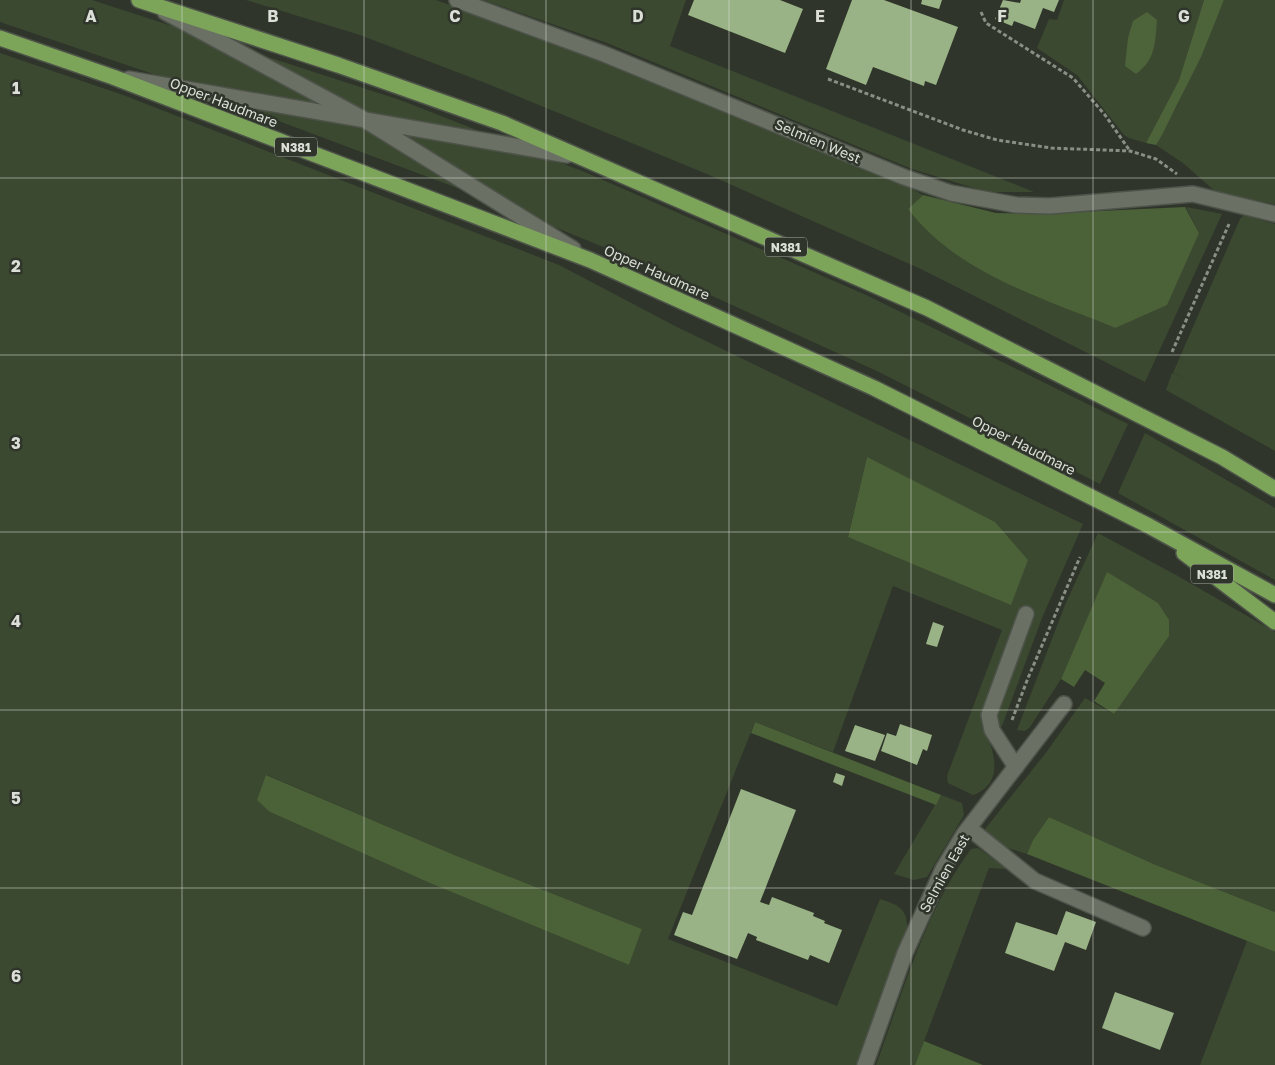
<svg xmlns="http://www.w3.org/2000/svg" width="1275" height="1065" viewBox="0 0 1275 1065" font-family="'Golos Text',sans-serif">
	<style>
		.green { fill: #3c4931; fill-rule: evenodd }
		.forest { fill: #4b6138 }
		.water { fill: #4d633a }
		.building { fill: #9ab386 }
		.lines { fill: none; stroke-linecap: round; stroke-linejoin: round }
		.minor-casing { stroke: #4e534a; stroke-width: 18 }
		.highway-casing { stroke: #4e534a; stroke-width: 18 }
		.path { stroke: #8a8f86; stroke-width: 3; stroke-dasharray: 4 2.5; stroke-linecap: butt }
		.minor { stroke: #6a7064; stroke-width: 15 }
		.highway { stroke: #7da559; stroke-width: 15 }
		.grid { fill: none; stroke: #dbdfd8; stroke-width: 1; stroke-opacity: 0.55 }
		.labels { text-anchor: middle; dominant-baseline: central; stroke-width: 5; stroke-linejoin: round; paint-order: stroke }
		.shield { fill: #2f352a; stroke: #a7aca4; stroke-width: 1 }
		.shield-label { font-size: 12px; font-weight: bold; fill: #dbdfd8 }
		.street-label { font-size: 14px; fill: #dbdfd8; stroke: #2f352a }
		.grid-label { font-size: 16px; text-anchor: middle; font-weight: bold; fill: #dbdfd8; stroke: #2f352a; stroke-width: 5; stroke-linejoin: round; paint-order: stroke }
	</style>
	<rect width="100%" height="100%" fill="#2f352a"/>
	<path class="green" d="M0,0H92L400,100L587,173L866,295L1128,424L1100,484L879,372L618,253L476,195L156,75L0,22Z
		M246,0H436L619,68L887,176L923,195L908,209C956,273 1044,299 1115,328L1199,233L1186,207L1222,214L1145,382L921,269L707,174L488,84L360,35Z
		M483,0H686L670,46L1034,192H987L912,169L607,43Z
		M1064,0H1204L1179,80L1146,143L1129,138L1124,135L1077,75L1037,48L1049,19L1057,20Z
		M1224,0H1275V204L1216,192L1183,163L1156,145L1178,104Z
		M0,53L123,95L559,265L675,326L1083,524L1042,618L1002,726L985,730C995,753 1004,784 973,795L948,783L947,776L1002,630L893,586L833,752L755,722L668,939L837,1006L880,899C896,904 908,908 907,928L856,1065H0ZM867,457L902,559L848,536ZM267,775L457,856L642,929L629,965L432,884L270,812Z
		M1244,215L1275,224V451L1166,390L1172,373L1184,378L1173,373L1240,219Z
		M1145,433L1275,508V580L1118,493Z
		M1098,533L1176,575L1275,632V912L1156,865L1049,817L1033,840L1027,854C1010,848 992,846 985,829L1045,754L1085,698L1114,714L1123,699L1107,573L1061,679L1030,727L1025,731L1017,730L1065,605Z
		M941,795L962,803L964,815L927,877L914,880L894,874Z
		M978,848L1007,869L989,868L915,1065H876C901,997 927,907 971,849Z
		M1247,941L1275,952V1065H1200Z"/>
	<path class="forest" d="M923,195L996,213L1036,214L1185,207L1199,233L1167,305L1115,328C1044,299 956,273 908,209Z
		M867,457L995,522L1028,560L1011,605L848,537Z
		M1107,572L1158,603L1169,620V636L1114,714L1094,701L1105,683L1085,670L1074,687L1061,679Z
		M755,722L941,795L936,805L751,733Z
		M266,775L457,856L642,929L629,965L432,884L270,812L257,800Z
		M1049,817L1156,865L1275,912V952L1027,854L1033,840Z
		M924,1041L983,1065H915Z"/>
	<path class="water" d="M1204,0H1224L1201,57L1162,135L1156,145L1146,143L1179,80Z
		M1147,12L1157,20C1155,43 1156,59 1136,74L1125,66L1128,38L1133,21Z"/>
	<path class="building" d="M694,0H780L803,9L785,53L688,15Z
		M852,0H884L958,27L936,85L925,81L924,86L873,67L866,85L826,69Z
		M922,0H942L939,9L921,4Z
		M1003,0L1020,3L1021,0H1059L1054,12L1043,8L1035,29L1014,21L1012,26L995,19Z
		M933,622L944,626L937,647L926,644Z
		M900,724L932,735L927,751L923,749L917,765L881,751L887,733L896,736Z
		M855,725L885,735L875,761L845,751Z
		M836,773L845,776L842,786L833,782Z
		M741,789L796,810L760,902L769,905L772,897L814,913L813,916L825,921L824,923L842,930L829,963L810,955L808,960L756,940L757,937L748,933L737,959L674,935L683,912L692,915Z
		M1066,911L1096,922L1086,950L1065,942L1054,971L1005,953L1016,922L1057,935Z
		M1115,992L1174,1013L1160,1050L1102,1028Z"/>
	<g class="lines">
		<g class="minor-casing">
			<path id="minor" d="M457,0L604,54L904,177L951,193L1016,205L1050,206L1193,194L1275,214
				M165,12L360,117L573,249
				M129,79L567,155
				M1016,767L992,730L989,715L1026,614
				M969,828L1035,881L1143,928
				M865,1065L905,953L943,869L964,834L1064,704"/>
		</g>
		<g class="highway-casing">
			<path id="highway" d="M139,0L338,65L502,123L927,308L1222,457L1275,489
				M0,38L113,77L590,260L874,388L1149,526L1275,595
				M1184,553L1275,622"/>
		</g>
		<path class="path" d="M981,12L986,23L1073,78L1105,115L1130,151
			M828,79L963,130L997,140L1051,148L1130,151L1156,159L1177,174
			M1172,352L1229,224
			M1012,720L1028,678L1080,557"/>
		<use href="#minor" class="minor"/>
		<use href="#highway" class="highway"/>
	</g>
	<path class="grid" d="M182,0V1065M364,0V1065M546,0V1065M729,0V1065M911,0V1065M1093,0V1065M0,178H1275M0,355H1275M0,532H1275M0,710H1275M0,888H1275"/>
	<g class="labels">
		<g class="shield">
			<rect x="275" y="137.5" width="42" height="19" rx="4"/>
			<rect x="765" y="237.5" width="42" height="19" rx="4"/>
			<rect x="1191" y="564.5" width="42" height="19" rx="4"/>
		</g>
		<g class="shield-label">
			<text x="296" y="147">N381</text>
			<text x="786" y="247">N381</text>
			<text x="1212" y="574">N381</text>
		</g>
		<g class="street-label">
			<text transform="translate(224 102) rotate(21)">Opper Haudmare</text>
			<text transform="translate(818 141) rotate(23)">Selmien West</text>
			<text transform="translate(657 272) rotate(24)">Opper Haudmare</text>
			<text transform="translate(1024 445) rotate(27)">Opper Haudmare</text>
			<text transform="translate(944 873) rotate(-61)">Selmien East</text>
		</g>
	</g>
	<g class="grid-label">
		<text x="91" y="22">A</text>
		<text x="273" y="22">B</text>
		<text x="455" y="22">C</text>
		<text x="638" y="22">D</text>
		<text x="820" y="22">E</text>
		<text x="1002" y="22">F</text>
		<text x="1184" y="22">G</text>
		<text x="16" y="94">1</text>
		<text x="16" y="272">2</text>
		<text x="16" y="449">3</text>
		<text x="16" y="627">4</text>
		<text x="16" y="804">5</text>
		<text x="16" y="982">6</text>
	</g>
</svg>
